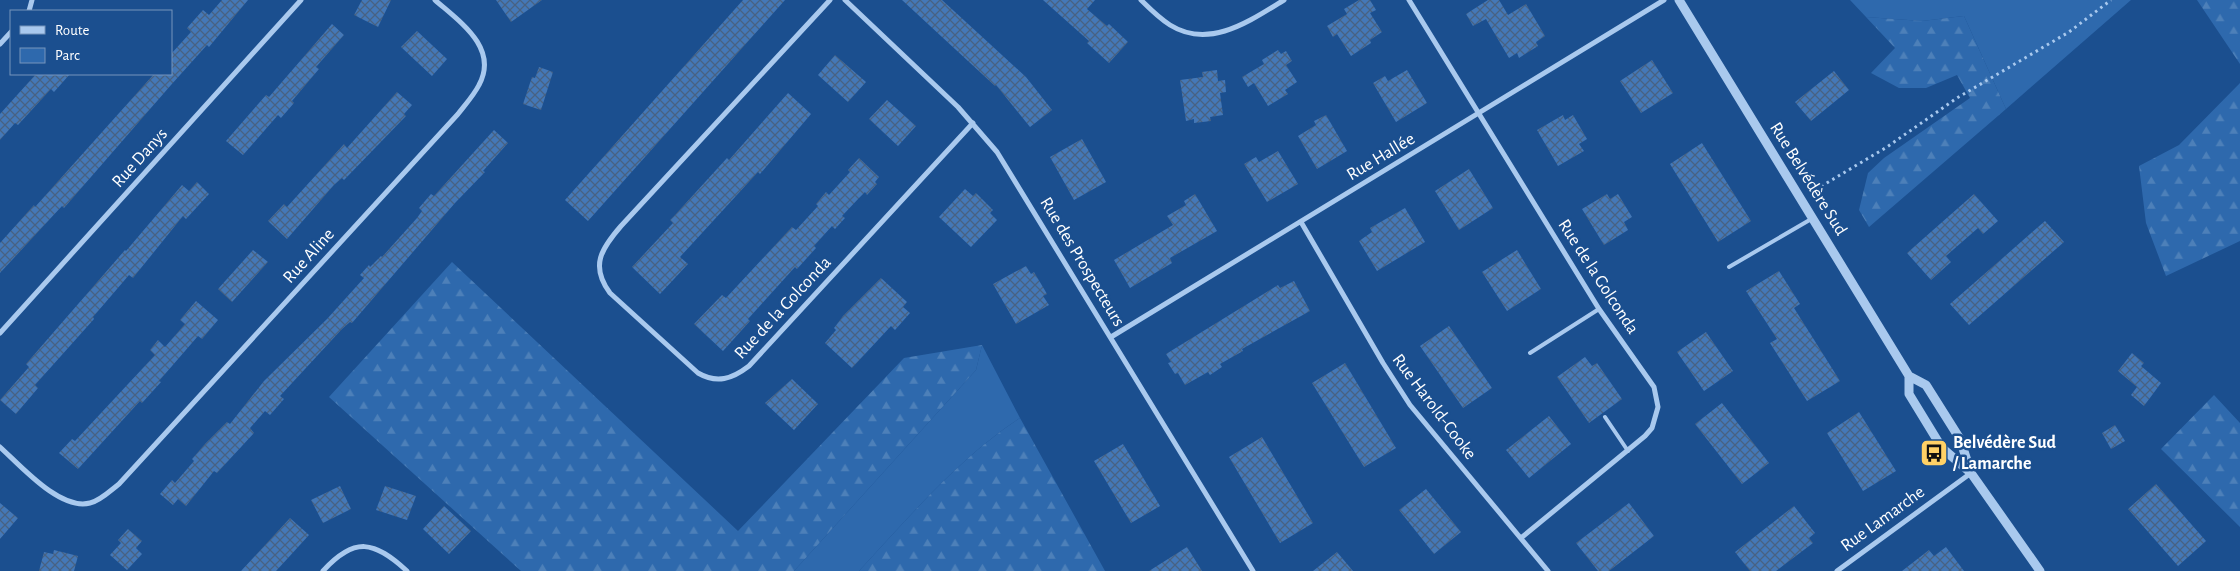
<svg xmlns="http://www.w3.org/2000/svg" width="2240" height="571" viewBox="0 0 2240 571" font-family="'Alegreya Sans',sans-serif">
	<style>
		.green { fill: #2e69ad }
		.forest { fill: url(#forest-firs) }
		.building { fill: url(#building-cross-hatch) }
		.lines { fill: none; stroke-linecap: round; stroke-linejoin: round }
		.path { stroke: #a9c9ee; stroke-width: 3; stroke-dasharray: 2.5 4; stroke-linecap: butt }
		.service { stroke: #a9c9ee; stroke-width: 4 }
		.minor { stroke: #a9c9ee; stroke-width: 5 }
		.tertiary { stroke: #a9c9ee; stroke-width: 9 }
		.labels { text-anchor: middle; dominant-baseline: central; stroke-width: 5; stroke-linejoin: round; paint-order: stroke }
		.street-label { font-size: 18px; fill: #fff; stroke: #1b4f8f }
		.poi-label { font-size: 18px; font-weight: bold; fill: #fff; stroke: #1b4f8f; text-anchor: start }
	</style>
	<defs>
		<pattern id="forest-firs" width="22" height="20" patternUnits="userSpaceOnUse" patternTransform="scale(1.25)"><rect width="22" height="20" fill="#2e69ad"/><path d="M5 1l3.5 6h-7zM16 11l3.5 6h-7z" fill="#4d80b9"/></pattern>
		<pattern id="building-cross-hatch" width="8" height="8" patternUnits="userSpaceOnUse" patternTransform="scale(1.25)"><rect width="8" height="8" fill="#4478b7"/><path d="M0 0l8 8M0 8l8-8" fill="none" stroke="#486282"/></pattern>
	</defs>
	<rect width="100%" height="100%" fill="#1b4f8f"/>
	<path class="green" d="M1850,0H2131L2006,109L1964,16L1922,21L1866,17Z
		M982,345L1020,418C958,459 909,517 859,571H794L976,370Z"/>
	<path class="forest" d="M2197,0H2240V64Z
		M1964,16L2006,109L1869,227L1859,210L1868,173L1884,158L1970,98L1957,75L1926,88H1899L1871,73L1895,48L1866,17L1922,21Z
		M2240,83V241L2166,276L2146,223L2139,166L2179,145Z
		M452,262L738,531L904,358L982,345L976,370L794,571H521L329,397Z
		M2214,395L2240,423V527L2161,449Z
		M1020,418L1105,571H859C909,517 958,459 1020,418Z"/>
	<path class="building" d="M222,0H248L209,47L207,45L171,85L64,208L62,206L0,273V243L34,205L35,207L154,74H171V54L191,32L187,28L203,10L209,15Z
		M362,0H391L378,27L354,15Z
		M496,0H542L511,22Z
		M743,0H785L588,221L565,200Z
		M902,0H942L1026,77L1052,110L1030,127L996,85L995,86Z
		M1043,0H1095L1087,9L1107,26L1109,24L1128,42L1109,63L1087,43L1089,41Z
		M1359,0H1370L1376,10L1370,13L1382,32L1370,40L1371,43L1351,56L1337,34L1333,37L1327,26L1347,14L1344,9Z
		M1488,0H1499L1508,15L1526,4L1545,36L1536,42L1538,46L1519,58L1517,53L1509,58L1486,19L1473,26L1466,14Z
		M332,24L344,35L316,67L319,69L292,101L294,103L281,118L278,115L243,155L226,141L266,95L269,97Z
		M417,31L447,59L432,76L401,47Z
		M1278,50L1281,54L1286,51L1292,61L1286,65L1297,82L1285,90L1288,94L1268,106L1254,83L1248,87L1242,77L1264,64L1262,60Z
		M835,55L866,82L848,102L818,75Z
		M1652,60L1673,93L1641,113L1620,81Z
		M539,67L553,72L541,110L523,104L532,77L535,78Z
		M1217,70L1218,81L1225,80L1226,92L1220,93L1223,115L1210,117L1211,121L1194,123V119L1186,121L1180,80L1203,77L1202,72Z
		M1407,70L1427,103L1396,122L1373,83L1385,76L1388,81Z
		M1834,71L1849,90L1811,121L1795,102Z
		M36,74H70L54,92L51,89L18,125L15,123L0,140V114Z
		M397,92L412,105L404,114L406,116L344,180L342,178L334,185L287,239L268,221L284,204L287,207L344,144L347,148Z
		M788,93L811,114L760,174L758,172L680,257L688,264L660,294L632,267L673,223L670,220L675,215L727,158L729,160Z
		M887,100L916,126L898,146L869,119Z
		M1326,115L1347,151L1317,169L1298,136L1316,125L1314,121Z
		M1563,115L1565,120L1573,115L1587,139L1579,144L1584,151L1558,166L1537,130Z
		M494,130L508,143L483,171L485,172L455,203L352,323L350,322L342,329L280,396L284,399L270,415L265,411L250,428L254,433L217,473L214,471L186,506L178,499L173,505L160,494L172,480L175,483L194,461L192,459L205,444L227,422L230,424L264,381L327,319L364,278L360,275L369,265L370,267L381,256L382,257L417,218L422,211L419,208L431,194L434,196Z
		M1082,139L1106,182L1074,200L1050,157Z
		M1702,143L1751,221L1718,242L1670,164Z
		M1278,151L1298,184L1267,202L1244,164L1256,157L1259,162Z
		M859,158L879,177L875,182L877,184L867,195L865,192L859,198L842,216L845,218L835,229L832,226L814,246L816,248L797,269L795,267L748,319L750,321L723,351L694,324L722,295L726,298L792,227L796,230L818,206L816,204L826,192L829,195L850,172L848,170Z
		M1469,169L1493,208L1459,230L1435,191Z
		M197,182L209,194L186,219L183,216L133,278L129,275L93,317L94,319L35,385L38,388L16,414L0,400L29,367L26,364L125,250L126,251L182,185L189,191Z
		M965,189L973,196L976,193L993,210L990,213L997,220L971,247L939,217Z
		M1195,194L1217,231L1170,258L1172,263L1130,288L1114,260L1173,225L1167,216L1186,205L1184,201Z
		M1607,194L1610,199L1618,194L1632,217L1624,222L1628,230L1604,245L1582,209Z
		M1974,194L1998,221L1983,234L1978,228L1946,256L1951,262L1931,280L1907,253Z
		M1405,208L1425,242L1377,271L1359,241L1372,232L1370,228Z
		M2045,221L2064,242L1969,325L1950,304Z
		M253,250L268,262L232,302L218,289Z
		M1517,250L1541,289L1507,311L1482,272Z
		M1026,266L1031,274L1034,272L1047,294L1043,296L1049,305L1016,324L993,284Z
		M1779,271L1800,304L1794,308L1840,381L1807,401L1770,343L1777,339L1746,291Z
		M881,278L907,302L903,307L910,313L895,330L891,326L852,368L825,343L836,330L834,328L843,316Z
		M1294,281L1310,311L1242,349L1243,351L1220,364L1222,367L1210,375L1208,372L1185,385L1178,373L1175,374L1168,363L1171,362L1166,354L1278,285L1280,288Z
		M196,301L218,320L202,339L198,336L159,381L161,382L142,403L140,401L78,469L59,453L72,439L75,441L155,355L150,350L158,340L165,347L185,324L180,320Z
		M1449,326L1492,388L1463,408L1420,346Z
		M1706,332L1733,371L1704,391L1677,352Z
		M2132,353L2144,363L2141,366L2161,383L2144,406L2131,395L2137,387L2118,371Z
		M1585,357L1592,366L1597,363L1622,399L1589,423L1557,377Z
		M1345,363L1396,448L1364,467L1312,383Z
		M792,379L818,404L794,430L765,403Z
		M1722,403L1769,463L1742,484L1695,424Z
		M1859,412L1896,471L1863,491L1827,433Z
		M1549,416L1571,444L1529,478L1506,450Z
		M2115,425L2125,441L2111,449L2102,433Z
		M1262,437L1313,523L1280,543L1229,457Z
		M1123,444L1160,506L1131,523L1094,461Z
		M2156,484L2206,541L2178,566L2128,509Z
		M340,486L351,509L323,523L311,500Z
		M385,486L416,496L407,520L376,510Z
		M1426,489L1461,532L1434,554L1399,510Z
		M0,503L18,518L0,539Z
		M1629,503L1654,536L1609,571H1598L1576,543Z
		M444,506L471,531L449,554L423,529Z
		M1794,506L1815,533L1809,538L1813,543L1776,571H1750L1735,552Z
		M290,518L309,535L288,558L276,571H241Z
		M128,529L142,541L136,548L142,554L127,570L110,555L121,543L118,540Z
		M1187,547L1202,571H1149Z
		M1946,547L1964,571H1902L1929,550L1934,556Z
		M54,550L78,556L74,571H39L44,552L53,554Z
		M1337,552L1353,571H1313Z"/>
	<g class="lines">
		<path class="path" d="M1810,193L1887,147L1957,98L2069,32L2111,0"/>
		<path class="service" d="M1729,267L1813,218
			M1530,353L1599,309
			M1605,417L1628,451"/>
		<path class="minor" d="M830,0L621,226C601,249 590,266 610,293L698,373C717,384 732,379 749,366L973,123
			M845,0L958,107L997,152L1253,571
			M1141,0C1150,9 1159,18 1170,25C1210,50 1251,20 1284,0
			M1409,0L1599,309L1654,387L1658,407L1652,428L1645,436L1521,538
			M29,11L32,0
			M0,44L11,32
			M1301,222L1383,363L1410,405L1548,571
			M0,333L301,0
			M1111,337L1664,0
			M0,447C20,465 60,511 90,503C100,501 110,491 119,484L458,114C465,105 474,95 479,85C499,48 460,22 435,0
			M323,571C355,536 374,541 407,571
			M1837,571L1971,473"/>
		<path class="tertiary" d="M1679,0L1909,376L1926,385L1960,439L1971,473
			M1909,376V394L1942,448L1971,473L2040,571"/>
	</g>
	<defs>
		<g id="bus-square" transform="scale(1.4375)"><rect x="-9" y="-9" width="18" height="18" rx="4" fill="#ffd166" stroke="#1b4f8f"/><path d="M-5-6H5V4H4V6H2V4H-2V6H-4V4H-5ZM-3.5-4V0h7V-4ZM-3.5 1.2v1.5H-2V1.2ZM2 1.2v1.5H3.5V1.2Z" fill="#111"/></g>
	</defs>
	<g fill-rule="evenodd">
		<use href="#bus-square" x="1934" y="453"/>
	</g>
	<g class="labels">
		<g class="street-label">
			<text transform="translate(1381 157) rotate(-31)">Rue Hallée</text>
			<text transform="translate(140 158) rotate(-48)">Rue Danys</text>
			<text transform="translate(1808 179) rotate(58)">Rue Belvédère Sud</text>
			<text transform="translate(309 256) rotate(-48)">Rue Aline</text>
			<text transform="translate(1082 262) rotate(59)">Rue des Prospecteurs</text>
			<text transform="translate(1598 277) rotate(57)">Rue de la Golconda</text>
			<text transform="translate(783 308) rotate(-47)">Rue de la Golconda</text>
			<text transform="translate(1434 407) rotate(53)">Rue Harold-Cooke</text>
			<text transform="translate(1883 519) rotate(-36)">Rue Lamarche</text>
		</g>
		<g class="poi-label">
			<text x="1953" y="443">Belvédère Sud<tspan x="1953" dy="21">/ Lamarche</tspan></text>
		</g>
	</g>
	<rect x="10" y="10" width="162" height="65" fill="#1b4f8f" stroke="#7695bc"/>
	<rect x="20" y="26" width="25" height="8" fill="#a9c9ee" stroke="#7695bc"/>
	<text x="55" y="35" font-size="15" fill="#ffffff">Route</text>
	<rect x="20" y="48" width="25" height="15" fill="#2e69ad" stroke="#7695bc"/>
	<text x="55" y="60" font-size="15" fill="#ffffff">Parc</text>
</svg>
